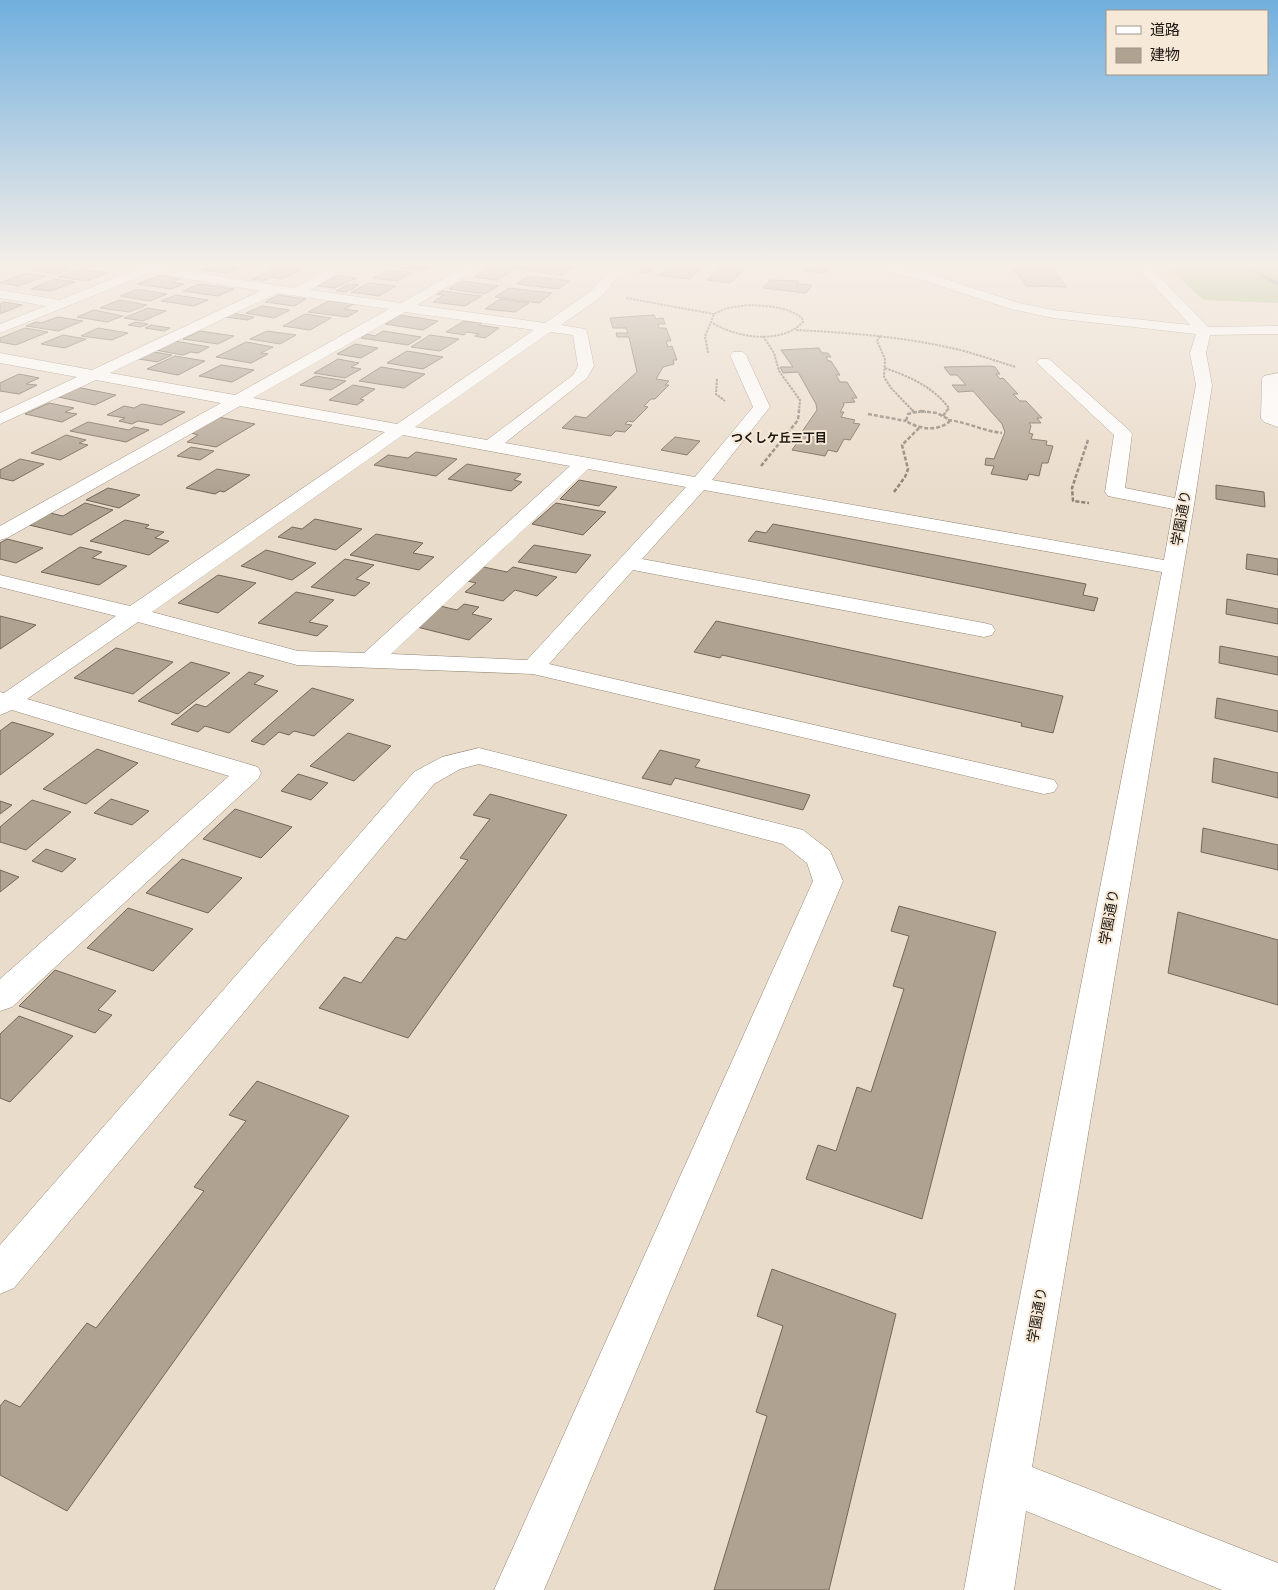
<svg xmlns="http://www.w3.org/2000/svg" width="1278" height="1590" viewBox="0 0 1278 1590" font-family="'Source Serif 4','Noto Sans JP',serif">
	<style>
		.forest { fill: #9cb26f }
		.lines { fill: none; stroke-linecap: round; stroke-linejoin: round }
		.stream { fill: #497d96; fill-rule: evenodd }
		.building { fill: #afa291; stroke: #736758 }
		.minor-casing { stroke: #948777; stroke-width: 1 }
		.path-far1 { stroke: #8d8377; stroke-width: 2; stroke-dasharray: 2.5 1; stroke-linecap: butt }
		.path { stroke: #8d8377; stroke-width: 2.5; stroke-dasharray: 4 2; stroke-linecap: butt }
		.minor { fill: #fff; fill-rule: evenodd }
		.labels { text-anchor: middle; dominant-baseline: central; stroke-width: 4; stroke-linejoin: round; paint-order: stroke }
		.far-neighbourhood-label { font-size: 12px; font-weight: bold; fill: #1d1812; stroke: #f7e9d8 }
		.street-label { font-size: 14px; fill: #1d1812; stroke: #f7e9d8 }
	</style>
	<rect width="100%" height="100%" fill="#eadccb"/>
	<path class="forest" d="M1168,267H1278V303L1203,300Z"/>
	<g class="lines">
		<path class="stream" d="M1243,267H1251L1278,282V286Z"/>
	</g>
	<path class="building" d="M40,267H57L70,269L57,274L31,270Z
		M208,267H241L228,273L202,270Z
		M278,267L303,269L281,279L271,277L264,281L252,279Z
		M398,267H430L423,271Z
		M499,267H536L530,271Z
		M539,267H573L561,275L533,271Z
		M642,267H655L648,273L639,272Z
		M669,267H703L689,279L659,275Z
		M722,267L744,270L730,283L707,280Z
		M806,267H830L825,273L803,271Z
		M1012,267H1051L1067,287L1026,286Z
		M489,268L512,271L497,280L474,277Z
		M79,269L107,273L87,281L58,277Z
		M389,270L412,273L397,281L373,278Z
		M26,273L46,276L19,286L0,283Z
		M161,275L182,278L172,282L184,284L171,289L137,284Z
		M337,275L356,278L335,288L316,286Z
		M529,276L570,281L558,289L516,284Z
		M55,279L75,282L51,291L31,289Z
		M770,280L799,281L797,284L812,285L806,293L763,288Z
		M462,281L498,286L485,294L449,289Z
		M369,283L396,286L379,296L351,292Z
		M200,284L234,289L218,296L183,291Z
		M349,284L359,285L346,292L336,291Z
		M509,288L552,293L539,303L495,297Z
		M138,289L167,294L150,301L120,296Z
		M442,291L481,296L465,306L433,302L444,295L436,294Z
		M176,295L208,300L194,306L161,301Z
		M278,295L306,299L294,306L265,302Z
		M500,299L529,303L515,312L485,309Z
		M119,300L147,305L129,312L100,308Z
		M329,301L354,304L344,309L358,311L347,317L308,312Z
		M4,302L22,305L0,314V304Z
		M262,306L290,310L274,318L246,313Z
		M148,308L166,311L143,321L124,318Z
		M94,310L123,316L107,322L77,317Z
		M232,313L254,317L248,320L225,317Z
		M305,314L331,318L310,330L283,326Z
		M400,315L438,321L423,330L385,324Z
		M654,315L656,319L663,318L665,324H658L659,328H666L671,341H666L668,347L672,346L677,360H673L674,364L663,367L656,379L669,381L665,385H669L655,399H651L644,406L648,407L633,422L628,421L625,424L632,425L625,432L616,431L611,436L562,428L575,416L586,418L637,372L629,337H617L616,333H628L626,328H613L610,318Z
		M58,317L83,321L58,331L26,326L36,322L41,323Z
		M464,321L482,323L479,325L499,328L485,338L475,336L479,334L467,332L464,335L446,332Z
		M135,322L148,324L141,327L128,325Z
		M151,325L170,328L164,331L145,328Z
		M25,328L48,332L16,345L0,342V338Z
		M98,328L128,333L112,340L81,336Z
		M200,331L234,336L218,344L183,339Z
		M267,331L296,335L280,344L250,339Z
		M383,331L421,337L408,345L361,338L367,334L375,336Z
		M63,335L86,339L65,348L41,344Z
		M430,335L459,339L440,351L411,347Z
		M175,341L209,347L198,353L191,352L183,355L155,350Z
		M246,342L273,347L261,353L268,354L251,363L216,357Z
		M355,344L378,348L361,358L337,354Z
		M819,348L822,353H828L831,357H826L828,361H831L840,375H836L840,382H847L857,398H852L855,402L843,403L844,405L840,412H844L841,417L855,420L853,423L860,424L850,440L844,439L837,452L828,450L825,456L792,450L797,443L788,442L792,435L799,436L817,410L816,404L798,372L783,373L780,367H793L781,350Z
		M148,351L172,355L157,362L133,358Z
		M407,351L443,357L423,369L387,363Z
		M175,356L205,361L178,375L147,369Z
		M338,359L359,363L351,367L361,369L345,378L314,373Z
		M221,365L254,370L232,382L199,376Z
		M990,366L995,367L1000,374H996L1000,379L1003,378L1018,394H1013L1020,401H1026L1042,418H1037L1041,423H1029L1031,426L1029,433L1033,434L1031,439L1047,441L1046,445L1053,446L1048,463H1042L1039,476L1029,474L1027,480L991,474L994,466L985,465L986,458L994,459L1005,432L1002,424L973,391L958,392L952,385H966L957,375H950L944,367Z
		M381,367L425,374L404,388L359,381Z
		M19,374L39,378L26,384L37,385L19,394L0,391V383Z
		M316,376L346,381L331,390L300,385Z
		M353,385L375,389L360,399L364,400L357,405L329,400Z
		M76,387L116,395L95,405L54,396Z
		M49,403L74,408L65,412L77,414L62,422L25,414Z
		M142,404L185,412L161,425L138,421L132,424L119,421L125,418L107,415L124,406L134,408Z
		M218,417L255,424L216,447L187,442L198,435L191,433Z
		M88,422L129,430L134,427L149,430L126,442L70,431Z
		M66,435L86,440L79,443L88,445L60,460L31,453Z
		M675,437L700,441L687,455L661,450Z
		M191,447L214,451L200,460L177,456Z
		M416,452L457,459L436,476L374,465L388,455L408,458Z
		M20,459L44,464L13,481L0,478V470Z
		M467,464L521,474L514,480L522,482L511,491L448,479Z
		M217,469L250,475L224,492L220,491L215,494L186,488Z
		M579,480L617,487L599,506L560,499Z
		M1216,485L1264,492L1265,507L1216,499Z
		M108,488L140,495L119,508L86,500Z
		M85,503L113,510L71,535L29,525L50,513L63,516Z
		M556,503L606,512L583,535L532,524Z
		M315,519L362,529L336,550L278,537L292,527L302,529Z
		M125,520L149,525L145,528L164,532L155,538L169,541L149,555L90,541Z
		M773,524L1086,584L1083,595L1098,598L1094,611L748,541L756,531L766,533Z
		M376,534L423,543L413,553L434,557L419,570L350,555Z
		M7,539L43,548L16,563L0,559V543Z
		M534,545L591,555L576,573L518,562Z
		M80,547L102,552L92,558L127,566L99,585L41,572Z
		M266,550L316,563L292,580L241,566Z
		M1247,554L1278,559V575L1246,569Z
		M345,559L374,565L356,579L370,583L355,596L311,587Z
		M479,566L507,572L513,567L557,577L537,596L515,590L503,601L465,592L476,583L463,580Z
		M218,575L256,583L218,613L178,603Z
		M296,592L334,600L309,622L328,626L317,636L258,623Z
		M1227,599L1278,609V624L1226,614Z
		M464,604L479,607L472,614L492,619L469,640L413,626L436,605L457,610Z
		M0,616L36,625L0,649Z
		M716,621L1063,696L1053,733L1021,726L1022,723L722,655L720,658L694,652Z
		M1220,646L1278,657V675L1219,663Z
		M116,648L173,662L133,694L74,678Z
		M191,662L230,673L178,714L138,701Z
		M249,672L264,676L254,684L278,691L229,733L205,726L198,732L171,724L196,704L206,707Z
		M312,688L354,700L314,736L294,731L289,735L279,732L264,745L251,741Z
		M1217,698L1278,711V732L1215,718Z
		M12,722L54,734L0,775V731Z
		M348,733L391,746L354,781L310,766Z
		M97,749L138,763L86,804L43,789Z
		M660,750L700,760L695,767L810,795L803,810L675,778L671,785L642,778Z
		M1214,758L1278,773V798L1212,782Z
		M298,774L328,783L311,800L281,791Z
		M490,794L567,815L408,1038L319,1008L344,977L361,983L396,937L406,940L468,860L460,858L490,819L473,815Z
		M111,799L149,811L132,825L94,813Z
		M32,800L71,812L26,850L0,842V827Z
		M0,801L12,805L0,814Z
		M235,809L292,827L261,858L203,839Z
		M1203,828L1278,845V870L1201,852Z
		M46,849L76,859L62,872L32,861Z
		M182,859L242,878L208,913L146,893Z
		M0,870L19,877L0,892Z
		M899,906L996,932L922,1219L806,1179L818,1145L836,1151L857,1087L871,1092L904,989L893,986L909,936L891,931Z
		M128,908L193,929L153,971L87,948Z
		M1178,912L1278,940V1005L1168,973Z
		M55,970L116,991L98,1010L112,1015L95,1033L19,1006Z
		M19,1016L73,1036L10,1102L0,1098V1034Z
		M257,1081L349,1116L67,1511L0,1475V1406L5,1400L20,1407L87,1323L96,1328L204,1191L194,1187L246,1121L229,1115Z
		M772,1269L896,1314L829,1590H714L767,1416L756,1412L783,1326L757,1316Z"/>
	<g class="lines">
		<g class="minor-casing">
			<path id="minor" d="M130,267H161L294,288L333,267H349L310,290L401,303L464,267H480L417,305L545,323L591,291L613,267H626L601,297L561,325L585,329L587,332L594,366L587,378L505,443L695,477L753,407L730,355L733,352H743L746,355L770,407L712,480L1164,560L1173,509L1108,496L1105,492L1114,435L1036,362L1039,359H1049L1129,430L1132,434L1125,488L1175,498L1196,385L1190,353L1196,334L1053,318L1011,309L922,280L881,270L880,267H902L927,273L1019,303L1053,310L1190,325L1137,267H1150L1208,327L1278,326V334L1210,335L1206,353L1212,385L1194,505L1032,1467L1278,1563V1590H1222L1026,1511L1014,1590H964L984,1480L1162,572L704,490L642,559L984,623L992,625L995,630L992,635L984,637L633,570L549,664L1054,780L1058,786L1054,792L1044,794L533,674L297,665L138,622L27,699L258,767L261,773L258,779L12,1007L0,1011V979L229,776L12,710L0,715V692L4,693L116,616L0,587V575L130,606L385,432L240,406L7,538L0,540V526L221,403L96,380L0,424V413L77,377L0,363V353L92,370L260,291L150,273L0,333V324L46,306L0,298V290L60,300L134,270ZM277,293L389,309L235,395L110,373ZM405,312L534,330L397,424L253,398ZM550,332L573,335L578,366L573,375L487,440L415,427ZM403,435L570,466L364,653L298,651L152,612ZM588,469L686,487L527,660L391,654Z
				M1278,373V427L1264,422L1261,418L1262,379L1264,376Z
				M479,748L803,830L830,851L843,881L544,1590H494L813,881L807,863L783,844L479,764L460,769L434,784L14,1288L0,1294V1245L414,772L442,757Z"/>
		</g>
		<path class="path-far1" d="M626,298L714,314
			M748,305C767,306 786,306 802,318L803,322C782,345 735,338 711,322L714,314L727,308Z
			M796,330C852,333 909,337 964,351C982,356 999,362 1016,367
			M763,336L774,353L779,371L800,400L799,412
			M880,336L877,341L885,359L884,377L891,388L914,412
			M708,353L705,336L711,322
			M885,368C910,377 932,386 949,408L946,412
			M717,379L716,394L725,401
			M918,412H926"/>
		<path class="path" d="M912,410L914,412
			M921,411L937,413L948,419L949,422C936,432 919,429 906,421L908,414Z
			M868,414L906,421
			M943,416L947,410
			M948,420C967,422 983,431 1002,433
			M1088,440L1072,488L1073,501L1089,503
			M761,466L798,420L799,410
			M894,492L905,477L908,469L902,445L920,427"/>
		<use href="#minor" class="minor"/>
	</g>
	<linearGradient id="sky" x2="0" y2="1"><stop stop-color="#70afde"/><stop offset="0.54" stop-color="#f6efe8"/><stop offset="1" stop-color="#f6efe8" stop-opacity="0"/></linearGradient>
	<rect width="1278" height="490" fill="url(#sky)"/>
	<g class="labels">
		<g class="far-neighbourhood-label">
			<text x="779" y="438">つくしケ丘三丁目</text>
		</g>
		<g class="street-label">
			<text transform="translate(1181 518) rotate(-80)">学園通り</text>
			<text transform="translate(1109 917) rotate(-80)">学園通り</text>
			<text transform="translate(1037 1315) rotate(-80)">学園通り</text>
		</g>
	</g>
	<rect x="1106" y="10" width="162" height="65" fill="#f7e9d8" stroke="#a09589"/>
	<rect x="1116" y="26" width="25" height="8" fill="#ffffff" stroke="#a09589"/>
	<text x="1150" y="35" font-size="15" fill="#1d1812">道路</text>
	<rect x="1116" y="48" width="25" height="15" fill="#afa291" stroke="#a09589"/>
	<text x="1150" y="60" font-size="15" fill="#1d1812">建物</text>
</svg>
